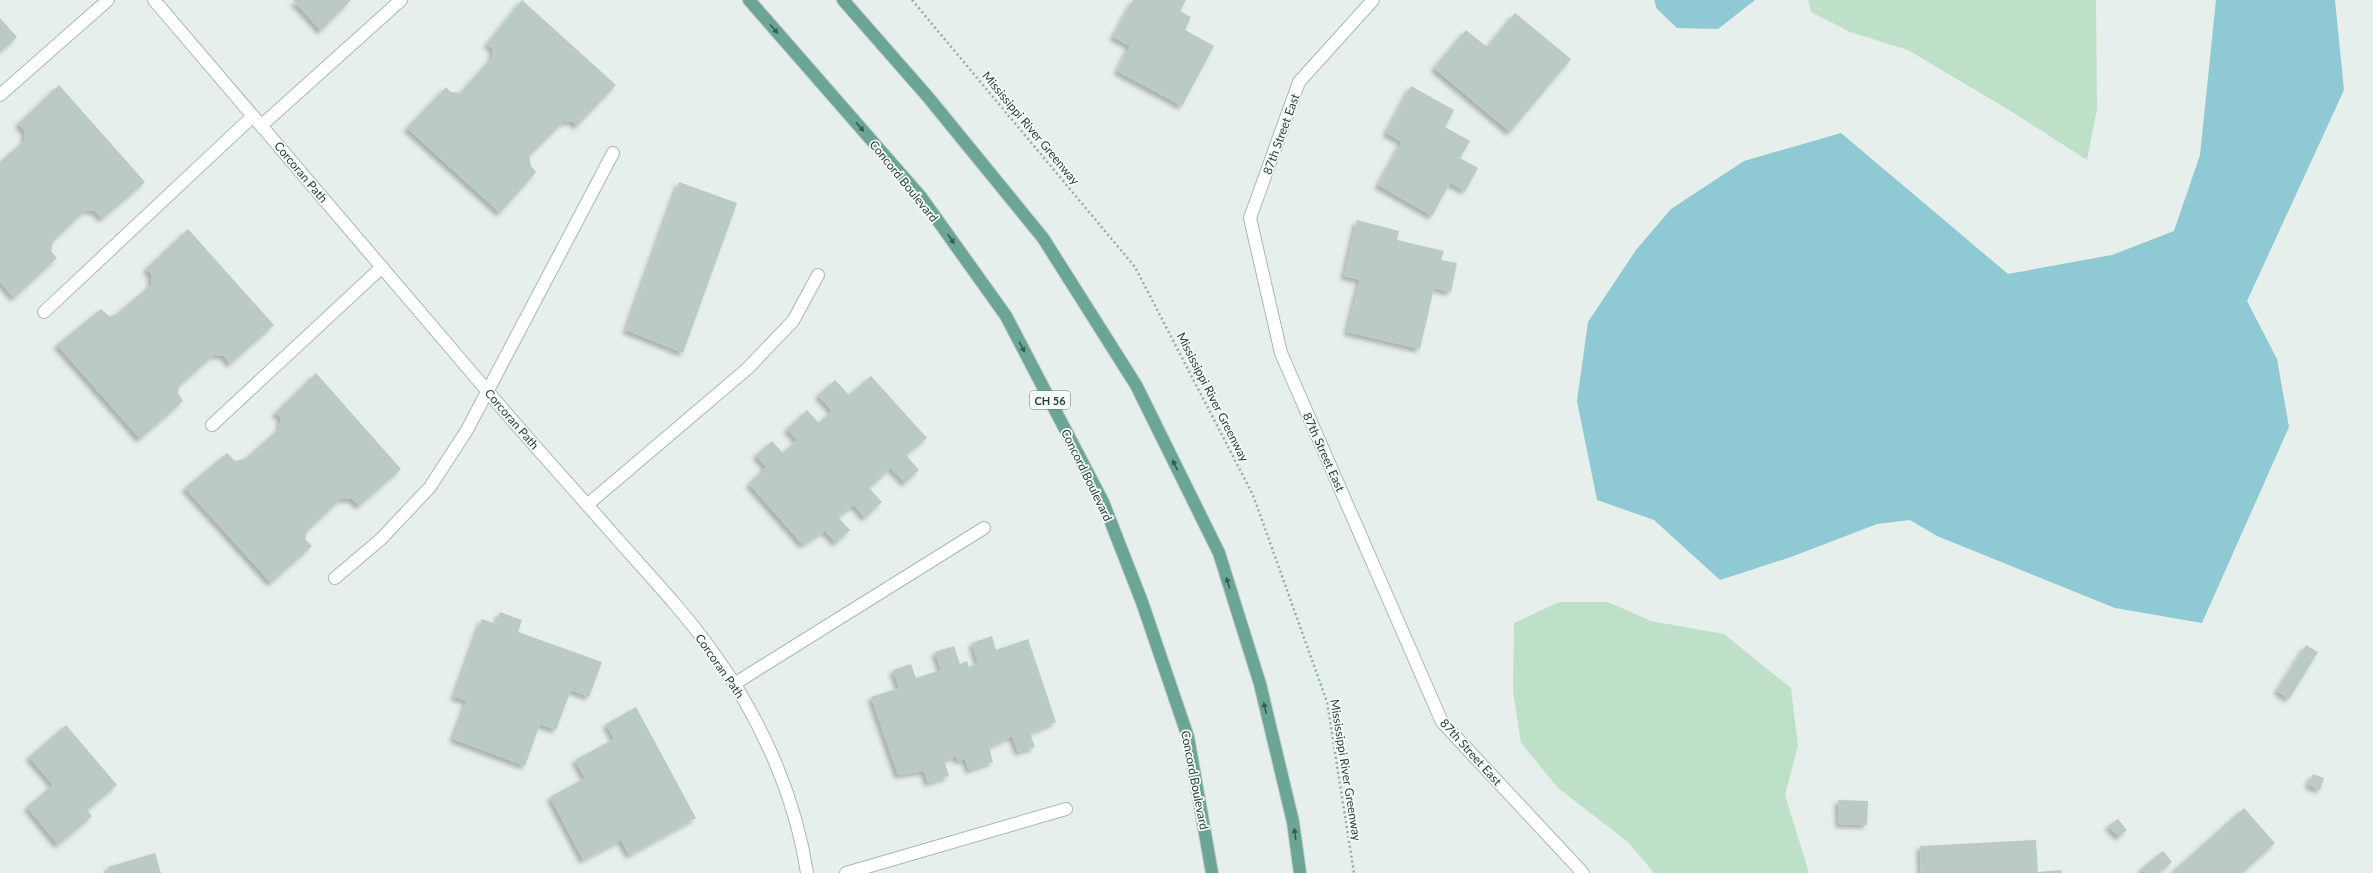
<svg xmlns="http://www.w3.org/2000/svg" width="2373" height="873" viewBox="0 0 2373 873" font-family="Lato,sans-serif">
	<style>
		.green { fill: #bfe0c8 }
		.water { fill: #8ec9d4 }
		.building { fill: #bbcac4; filter: url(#shadow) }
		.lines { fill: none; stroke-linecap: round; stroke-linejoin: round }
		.lane-casing { stroke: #a8b8b2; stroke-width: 14 }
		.street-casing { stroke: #a8b8b2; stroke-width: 14 }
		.primary-casing { stroke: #c2cac8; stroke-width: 14 }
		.path { stroke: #86b3a5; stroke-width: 2.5; stroke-dasharray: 2 3; stroke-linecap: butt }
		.lane { stroke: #fff; stroke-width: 12 }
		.street { stroke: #fff; stroke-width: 12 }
		.primary { stroke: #6aa596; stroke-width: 12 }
		.oneway { fill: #365b51 }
		.labels { text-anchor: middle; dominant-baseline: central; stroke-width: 3.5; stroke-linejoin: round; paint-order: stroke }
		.shield { fill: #f7fbf9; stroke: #637a73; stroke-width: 1 }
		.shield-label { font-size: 11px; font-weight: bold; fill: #24423a }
		.street-label { font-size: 12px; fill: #24423a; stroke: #f7fbf9 }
	</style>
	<defs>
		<filter id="shadow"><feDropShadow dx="-3.5" dy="3.5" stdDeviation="2" flood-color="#0004"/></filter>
	</defs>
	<rect width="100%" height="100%" fill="#e6efeb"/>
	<path class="green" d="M1808,0H2096L2097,109L2087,160L2009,110L1908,50L1850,32L1811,12Z
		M1559,602H1608L1651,621L1724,634L1791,688L1798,746L1785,795L1809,873H1654L1628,842L1558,788L1521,743L1513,691L1514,623Z"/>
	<path class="water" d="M1654,0H1755L1718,29L1677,28L1657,9Z
		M2216,0H2335L2344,90L2247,301L2277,359L2289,427L2202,623L2115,608L1937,536L1910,520L1877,524L1791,557L1720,580L1654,520L1597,500L1577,401L1588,322L1636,250L1671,209L1744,161L1841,133L2008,274L2112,255L2174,231L2200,155Z"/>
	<path class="building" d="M293,0H351L321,31Z
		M522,0L616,85L577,126L572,121L563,122L529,156L531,166L536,172L500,213L407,128L446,87L451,92L460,93L492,58L493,49L487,44Z
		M1133,0H1186L1180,11L1191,17L1185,30L1214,46L1182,106L1117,71L1130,46L1113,37Z
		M1515,13L1571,59L1510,132L1434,68L1466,30L1487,47Z
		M0,18L17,37L0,52Z
		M59,85L145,182L102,219L95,211L86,210L53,241L51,251L57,258L14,298L0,282V162L24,141L25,131L18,124Z
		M1411,86L1454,110L1445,127L1470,141L1460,158L1478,168L1465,191L1450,183L1432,216L1378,185L1402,142L1386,133Z
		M679,182L737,203L683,353L626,330Z
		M1357,220L1399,231L1397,240L1444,251L1441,260L1457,263L1451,292L1434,288L1420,349L1347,332L1360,280L1344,276Z
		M188,229L274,325L230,364L224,356L214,355L179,386L178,393L183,401L140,439L57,345L101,309L109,316L115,315L151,285V274L146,269Z
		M316,373L401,469L359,506L352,499H341L307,531L305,539L312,546L271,583L185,488L227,453L235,461L245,459L279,429L281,418L275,413Z
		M871,376L927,438L906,455L919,470L905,483L891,468L869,488L882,502L865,518L854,505L838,517L850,530L836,543L825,531L803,545L749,484L766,467L756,455L772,441L783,453L797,440L787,429L807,410L819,423L832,411L818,395L835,380L849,395Z
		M500,612L522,620L518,632L602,662L589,697L571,690L556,730L540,724L525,766L453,739L467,701L454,697L482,619L496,624Z
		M992,636L996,650L1028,639L1056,722L1030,733L1035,747L1018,752L1012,736L989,747L993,762L969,770L965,759L958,761L956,756L944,760L949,776L928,783L924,771L898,775L871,697L899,688L893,670L911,664L916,678L941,670L935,652L954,646L960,664L967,661L969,667L978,663L972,643Z
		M2306,645L2318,652L2289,699L2277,691Z
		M636,707L696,818L629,855L621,840L583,860L550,797L585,778L575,760L614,739L606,724Z
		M66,725L117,785L87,810L92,816L58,845L27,807L53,785L29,757Z
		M2313,774L2324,778L2320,790L2308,785Z
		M1838,800L1868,801L1867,825L1839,824Z
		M2244,808L2275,843L2242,873H2171Z
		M2118,819L2127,830L2119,837L2108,826Z
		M2036,840L2038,872L2061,870L2062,873H1921L1920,846Z
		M2163,851L2172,862L2159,873H2146L2141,869Z
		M155,853L161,873H109L108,867Z"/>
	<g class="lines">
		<g class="lane-casing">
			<path id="lane" d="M0,95L108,0
				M262,125L401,0
				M44,312L253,116
				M212,425L382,267
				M587,505L747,369L793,321L818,275
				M335,578L381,539L430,487L467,430L613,153
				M734,684L984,528
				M846,873L1066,809"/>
		</g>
		<g class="street-casing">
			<path id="street" d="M154,0C268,133 382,266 495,400C536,448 578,494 619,541C651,577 684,612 712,651C759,715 795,794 807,873
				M1373,0L1299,82L1250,218L1281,353L1442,722L1583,873"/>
		</g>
		<g class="primary-casing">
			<path id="primary" d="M749,0L921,197L1006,316L1103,502L1142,602L1188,737L1212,873
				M843,0L928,97L1043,238L1136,385L1219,553L1260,684L1293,822L1300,873"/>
		</g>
		<path class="path" d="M912,0L1135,267L1253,495L1327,702L1354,873"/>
		<use href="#lane" class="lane"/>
		<use href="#street" class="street"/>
		<use href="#primary" class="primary"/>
	</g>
	<defs><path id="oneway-solid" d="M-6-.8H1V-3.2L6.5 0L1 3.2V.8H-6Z"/></defs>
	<g class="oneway">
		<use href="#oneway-solid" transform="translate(774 29) rotate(49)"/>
		<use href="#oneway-solid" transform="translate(860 127) rotate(49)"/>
		<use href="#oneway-solid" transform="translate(951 239) rotate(55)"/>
		<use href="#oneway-solid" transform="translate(1022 347) rotate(62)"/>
		<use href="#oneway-solid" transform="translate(1175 465) rotate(-116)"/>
		<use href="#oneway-solid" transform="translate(1228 583) rotate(-107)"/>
		<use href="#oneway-solid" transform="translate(1265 708) rotate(-104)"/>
		<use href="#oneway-solid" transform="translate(1295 834) rotate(-98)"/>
	</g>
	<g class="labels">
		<rect class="shield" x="1030" y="391" width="40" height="18" rx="3"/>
		<g class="shield-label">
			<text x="1050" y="400">CH 56</text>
		</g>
		<g class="street-label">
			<text transform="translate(1031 128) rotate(50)">Mississippi River Greenway</text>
			<text transform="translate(1281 134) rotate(-70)">87th Street East</text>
			<text transform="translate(301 172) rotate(50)">Corcoran Path</text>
			<text transform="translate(904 181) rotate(51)">Concord Boulevard</text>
			<text transform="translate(1213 397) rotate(63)">Mississippi River Greenway</text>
			<text transform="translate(512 419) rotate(49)">Corcoran Path</text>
			<text transform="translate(1324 452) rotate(66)">87th Street East</text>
			<text transform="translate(1087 475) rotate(64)">Concord Boulevard</text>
			<text transform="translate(720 666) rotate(55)">Corcoran Path</text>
			<text transform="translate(1471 752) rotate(48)">87th Street East</text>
			<text transform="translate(1346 770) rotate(81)">Mississippi River Greenway</text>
			<text transform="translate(1195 780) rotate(79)">Concord Boulevard</text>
		</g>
	</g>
</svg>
